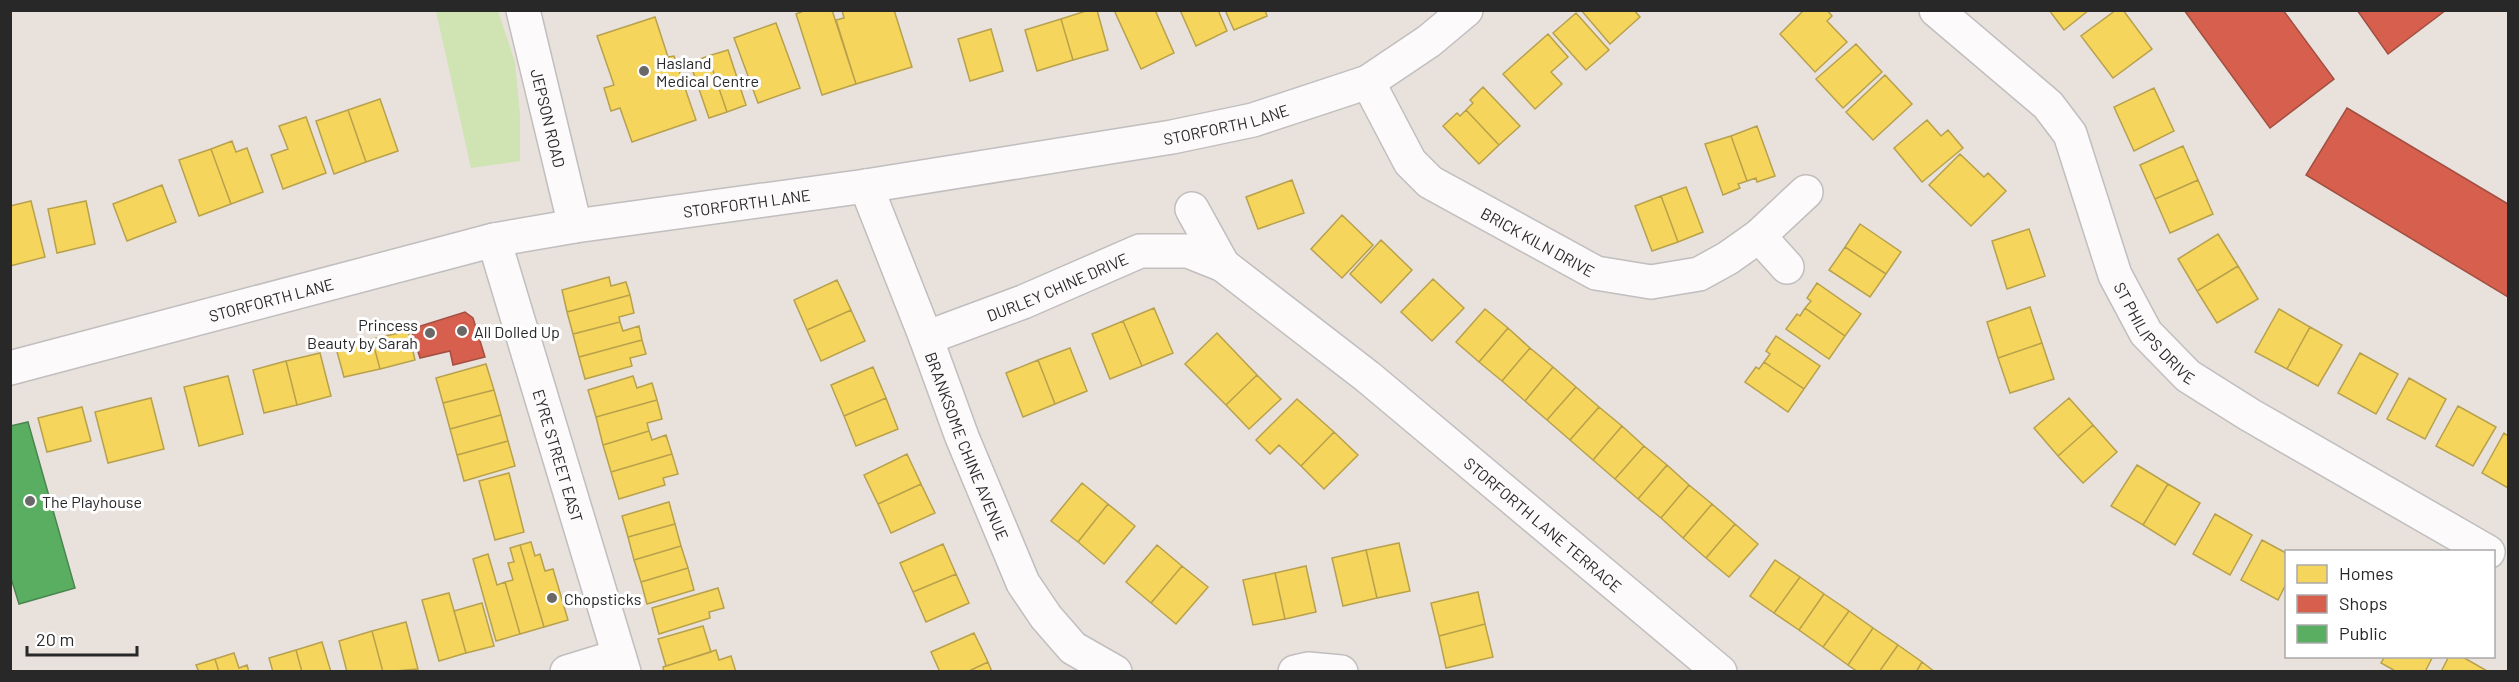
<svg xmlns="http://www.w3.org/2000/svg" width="2519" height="682" viewBox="0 0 2519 682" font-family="Barlow,sans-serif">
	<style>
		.green { fill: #cfe4b2 }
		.homes { fill: #f6d55c; stroke: #b8a14c; stroke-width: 1.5 }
		.shops { fill: #d6604d; stroke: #a24f42; stroke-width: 1.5 }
		.public { fill: #5aae61; stroke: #4b8650; stroke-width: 1.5 }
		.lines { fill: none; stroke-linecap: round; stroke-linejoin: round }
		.minor-casing { stroke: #c0bebe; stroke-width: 36 }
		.tertiary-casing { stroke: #c0bebe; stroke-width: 36 }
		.minor { stroke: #fcfafa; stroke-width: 33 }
		.tertiary { stroke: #fcfafa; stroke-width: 33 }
		.poi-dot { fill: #6b6967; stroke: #fff; stroke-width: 2 }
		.labels { text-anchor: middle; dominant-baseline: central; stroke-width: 6; stroke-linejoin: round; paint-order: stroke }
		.poi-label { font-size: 16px; fill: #282828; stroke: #fff; text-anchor: start }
		.street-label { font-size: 16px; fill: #282828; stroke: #fff }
	</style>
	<rect width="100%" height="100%" fill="#e8e1dc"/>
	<path class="green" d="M436,11H498L515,62L520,116V161L471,168Z"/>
	<path class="homes" d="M806,10H832L856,84L822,95L796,14Z
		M842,10H894L912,67L856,84L836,20L844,18Z
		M1089,10H1097L1108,50L1073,60L1061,19Z
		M1114,10H1155L1174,53L1141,69Z
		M1180,10H1218L1227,31L1196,46Z
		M1225,10H1265L1267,16L1234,30Z
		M1581,10H1634L1640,17L1610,44Z
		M1804,10H1827L1832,16L1827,21L1847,42L1815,72L1780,34Z
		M2049,10H2089L2064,30Z
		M2116,10H2123L2152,49L2113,78L2081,36Z
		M1576,13L1609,50L1586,70L1553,33Z
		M655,17L668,57L674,56L696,120L632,142L620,108L611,111L604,88L614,85L597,36Z
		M1061,19L1073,60L1037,71L1025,30Z
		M776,23L800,88L758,103L734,38Z
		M991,29L1003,71L970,81L958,39Z
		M1548,34L1568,57L1551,72L1562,84L1535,109L1503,74Z
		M1856,44L1882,72L1843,108L1816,79Z
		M728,50L746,105L727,112L708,56Z
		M708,56L727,112L709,118L690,63Z
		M1885,75L1912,104L1873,140L1846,112Z
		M1483,87L1520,126L1499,145L1466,110L1473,103L1470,100Z
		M2154,88L2174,131L2134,151L2114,107Z
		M380,99L398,151L366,162L348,110Z
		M348,110L366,162L334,174L316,121Z
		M1466,110L1499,145L1479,164L1443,126L1457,113L1460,116Z
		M306,117L326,173L283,189L271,155L288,149L279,126Z
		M1927,120L1941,136L1948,130L1963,148L1922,182L1894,148Z
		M1757,126L1775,176L1757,182L1756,178L1747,181L1731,136Z
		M1731,136L1747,181L1738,184L1740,188L1723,195L1705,144Z
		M232,141L236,152L247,148L263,192L231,204L211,149Z
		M2183,146L2198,180L2155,199L2140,165Z
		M211,149L231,204L199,216L179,160Z
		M1960,154L1984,177L1988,173L2006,191L1971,226L1929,185Z
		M1292,180L1304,213L1258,229L1246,197Z
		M2198,180L2213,214L2170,233L2155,199Z
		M162,185L176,222L127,241L113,204Z
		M1686,187L1703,232L1678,242L1661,196Z
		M1661,196L1678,242L1652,251L1635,206Z
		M31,201L45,257L10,266V206Z
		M86,201L95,244L57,253L48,209Z
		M1342,215L1373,245L1342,278L1311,249Z
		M1860,224L1901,252L1886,274L1845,247Z
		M2029,229L2045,276L2007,289L1992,241Z
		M2218,234L2238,266L2197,291L2178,259Z
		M1381,240L1412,270L1381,303L1350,274Z
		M1845,247L1886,274L1870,297L1829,270Z
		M2238,266L2258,299L2217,323L2197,291Z
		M609,277L611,286L626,282L630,295L567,312L562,290Z
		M1433,279L1464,308L1432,341L1401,312Z
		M837,280L851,310L807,330L794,300Z
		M1817,283L1861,314L1845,336L1805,308L1811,301L1807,298Z
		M630,295L634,313L619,317L620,322L573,334L567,312Z
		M2030,307L2042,343L1998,358L1987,322Z
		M1154,308L1173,353L1142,366L1123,321Z
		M1805,308L1845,336L1829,359L1786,329L1797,314L1800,316Z
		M1485,309L1508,328L1479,362L1456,342Z
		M2279,309L2310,327L2287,369L2255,352Z
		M851,310L865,341L821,361L807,330Z
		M1123,321L1142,366L1110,379L1092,334Z
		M620,322L623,331L639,326L642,340L579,357L573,334Z
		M2310,327L2342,345L2318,386L2287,369Z
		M1508,328L1530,348L1502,381L1479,362Z
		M408,331L415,360L380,369L372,339Z
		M1217,333L1257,375L1226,405L1185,364Z
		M1776,336L1820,366L1804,389L1764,362L1770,354L1766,351Z
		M372,339L380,369L344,377L336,348Z
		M642,340L646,354L630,358L632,366L585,379L579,357Z
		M2042,343L2054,379L2010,393L1998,358Z
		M1070,348L1087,391L1055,404L1038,360Z
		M1530,348L1553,367L1525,401L1502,381Z
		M320,353L331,396L297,405L286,361Z
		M2360,353L2398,374L2376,414L2338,393Z
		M1038,360L1055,404L1023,417L1006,373Z
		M286,361L297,405L264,413L253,370Z
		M1764,362L1804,389L1788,412L1745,382L1756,367L1759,369Z
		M486,364L494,390L443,403L436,378Z
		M873,367L886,398L844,416L831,385Z
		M1553,367L1576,387L1547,420L1525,401Z
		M1257,375L1281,399L1249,429L1226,405Z
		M228,376L243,434L199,446L184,387Z
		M633,376L637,388L652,383L657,400L596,417L588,390Z
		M2409,378L2446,399L2425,439L2387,419Z
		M1576,387L1599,407L1570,440L1547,420Z
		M494,390L501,415L450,429L443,403Z
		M151,398L164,449L108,463L95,412Z
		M886,398L898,429L856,446L844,416Z
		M2069,398L2093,425L2058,456L2034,428Z
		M1297,399L1334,432L1301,466L1279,445L1270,454L1256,440Z
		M657,400L662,419L647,423L649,431L603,445L596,417Z
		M2458,406L2496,427L2473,466L2436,446Z
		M82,407L91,441L47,452L38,418Z
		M1599,407L1622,426L1593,460L1570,440Z
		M501,415L508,441L457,455L450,429Z
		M2093,425L2117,452L2083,483L2058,456Z
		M1622,426L1644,446L1615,479L1593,460Z
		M649,431L652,440L666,435L672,454L611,472L603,445Z
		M1334,432L1358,455L1324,489L1301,466Z
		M2504,433L2508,436V488L2482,473Z
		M508,441L515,466L464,481L457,455Z
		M1644,446L1667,465L1638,499L1615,479Z
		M672,454L678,474L663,478L665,485L619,499L611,472Z
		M907,454L921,484L878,504L864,475Z
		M1667,465L1689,485L1661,518L1638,499Z
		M2137,465L2168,484L2143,525L2111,506Z
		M509,473L524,532L495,540L479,481Z
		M1082,483L1108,504L1078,542L1051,521Z
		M921,484L935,513L891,533L878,504Z
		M2168,484L2200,503L2175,545L2143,525Z
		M1689,485L1712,504L1683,538L1661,518Z
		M669,502L675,524L628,537L622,516Z
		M1108,504L1135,526L1104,564L1078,542Z
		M1712,504L1735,524L1706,558L1683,538Z
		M2215,514L2252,535L2230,575L2193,554Z
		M675,524L681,546L634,560L628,537Z
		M1735,524L1758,544L1729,577L1706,558Z
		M2262,540L2286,553V584L2278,600L2241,580Z
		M531,542L535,556L540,554L545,571L553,569L568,620L544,627L520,545Z
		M1399,543L1410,591L1377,598L1366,550Z
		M943,544L956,574L913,592L900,563Z
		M520,545L544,627L520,634L505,582L513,580L508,563L514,562L510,548Z
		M1157,545L1182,566L1151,603L1126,582Z
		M681,546L688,568L641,582L634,560Z
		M1366,550L1377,598L1343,606L1332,558Z
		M488,554L497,585L505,582L520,634L496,641L473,559Z
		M1775,560L1800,577L1774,613L1750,596Z
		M1182,566L1208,587L1176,624L1151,603Z
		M1306,566L1316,612L1285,619L1275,573Z
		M688,568L694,590L647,604L641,582Z
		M1275,573L1285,619L1253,625L1243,580Z
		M956,574L969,603L926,622L913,592Z
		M1800,577L1824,594L1799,630L1774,613Z
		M718,588L724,608L709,612L710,618L659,634L652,608Z
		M1478,592L1485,624L1439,636L1431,603Z
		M449,593L466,653L439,661L422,600Z
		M1824,594L1849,611L1823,647L1799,630Z
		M482,603L494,646L466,653L454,611Z
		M1849,611L1873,628L1848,665L1823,647Z
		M406,622L418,669L383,672L372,631Z
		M1485,624L1493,657L1446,668L1439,636Z
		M703,626L711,652L666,666L658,639Z
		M1873,628L1898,645L1879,672H1858L1848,665Z
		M372,631L383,672H347L339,641Z
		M974,633L988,662L967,672H940L931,652Z
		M322,642L331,672H302L296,650Z
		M1898,645L1922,662L1916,672H1879Z
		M296,650L302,672H273L269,658Z
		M716,650L719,660L731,656L736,672H664L663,667Z
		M234,653L239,668L247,665L249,672H219L215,659Z
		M2385,656H2433L2425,672H2397L2381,663Z
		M2449,656H2461L2489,672H2441Z
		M215,659L219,672H199L196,665Z
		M988,662L992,672H967Z
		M1922,662L1935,672H1916Z"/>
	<path class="shops" d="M2184,10H2283L2334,79L2270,128Z
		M2357,10H2446L2388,54Z
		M2347,108L2508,204V297L2306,175Z
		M465,312L473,318L485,357L453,365L450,351L420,358L411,329Z"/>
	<path class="public" d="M28,422L75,588L19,604L10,575V426Z"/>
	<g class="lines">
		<g class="minor-casing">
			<g id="minor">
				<path id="s1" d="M523,10L575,226"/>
				<path id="s2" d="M1936,10L2048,105L2070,134L2115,275L2146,333L2188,376L2250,415L2488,552"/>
				<path id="s3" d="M1368,82L1410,162L1430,182L1596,273L1651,282L1699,274L1728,258L1759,236L1806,192"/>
				<path id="s4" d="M866,186L926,338L962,437L1023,583L1046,617L1073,648L1115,672"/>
				<path d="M1192,209L1223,265"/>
				<path d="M1759,236L1787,267"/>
				<path id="s5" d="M494,240L624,672"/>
				<path id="s6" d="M926,338L1023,302L1140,251H1188L1223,265L1368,377L1720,672"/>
				<path d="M567,672L619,656"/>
				<path d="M1295,672L1308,669L1341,672"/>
			</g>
		</g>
		<g class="tertiary-casing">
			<g id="tertiary">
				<path id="s7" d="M10,368L494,240L575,226L866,186L1172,137L1253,120L1368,82L1429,41L1466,10"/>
			</g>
		</g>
		<use href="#minor" class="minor"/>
		<use href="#tertiary" class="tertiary"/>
	</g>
	<g class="poi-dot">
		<circle cx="644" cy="71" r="6"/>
		<circle cx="462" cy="331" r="6"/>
		<circle cx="430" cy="333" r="6"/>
		<circle cx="30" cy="501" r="6"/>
		<circle cx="552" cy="598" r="6"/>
	</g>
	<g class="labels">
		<g class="poi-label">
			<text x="656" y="62">Hasland<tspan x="656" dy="18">Medical Centre</tspan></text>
			<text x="418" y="324" text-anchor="end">Princess<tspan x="418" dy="18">Beauty by Sarah</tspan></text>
			<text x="474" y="331">All Dolled Up</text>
			<text x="42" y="501">The Playhouse</text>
			<text x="564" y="598">Chopsticks</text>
		</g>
		<g class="street-label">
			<text stroke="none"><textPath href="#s1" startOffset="111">JEPSON ROAD</textPath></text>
			<text stroke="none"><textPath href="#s7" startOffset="1242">STORFORTH LANE</textPath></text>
			<text stroke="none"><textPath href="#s7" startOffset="756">STORFORTH LANE</textPath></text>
			<text stroke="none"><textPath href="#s3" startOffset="242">BRICK KILN DRIVE</textPath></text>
			<text stroke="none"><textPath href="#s6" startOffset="141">DURLEY CHINE DRIVE</textPath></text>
			<text stroke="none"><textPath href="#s7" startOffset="270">STORFORTH LANE</textPath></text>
			<text stroke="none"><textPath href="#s2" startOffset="402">ST PHILIPS DRIVE</textPath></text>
			<text stroke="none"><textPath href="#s4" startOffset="279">BRANKSOME CHINE AVENUE</textPath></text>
			<text stroke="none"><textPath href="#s5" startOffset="225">EYRE STREET EAST</textPath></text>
			<text stroke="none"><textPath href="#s6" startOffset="729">STORFORTH LANE TERRACE</textPath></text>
		</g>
	</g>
	<rect width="2519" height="682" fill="none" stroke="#282828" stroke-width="24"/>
	<rect x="2285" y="550" width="210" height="108" fill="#ffffff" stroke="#a9a9a9" stroke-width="1.5"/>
	<rect x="2297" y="565" width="30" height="18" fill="#f6d55c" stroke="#a9a9a9" stroke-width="1.5"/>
	<text x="2339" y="580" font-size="18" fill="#282828">Homes</text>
	<rect x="2297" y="595" width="30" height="18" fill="#d6604d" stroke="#a9a9a9" stroke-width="1.5"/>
	<text x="2339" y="610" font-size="18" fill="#282828">Shops</text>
	<rect x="2297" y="625" width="30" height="18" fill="#5aae61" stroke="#a9a9a9" stroke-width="1.5"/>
	<text x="2339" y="640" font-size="18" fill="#282828">Public</text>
	<path d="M27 646v9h110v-9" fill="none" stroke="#282828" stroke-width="3"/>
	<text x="36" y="646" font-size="18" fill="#282828" stroke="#ffffff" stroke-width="4.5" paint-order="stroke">20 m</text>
</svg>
